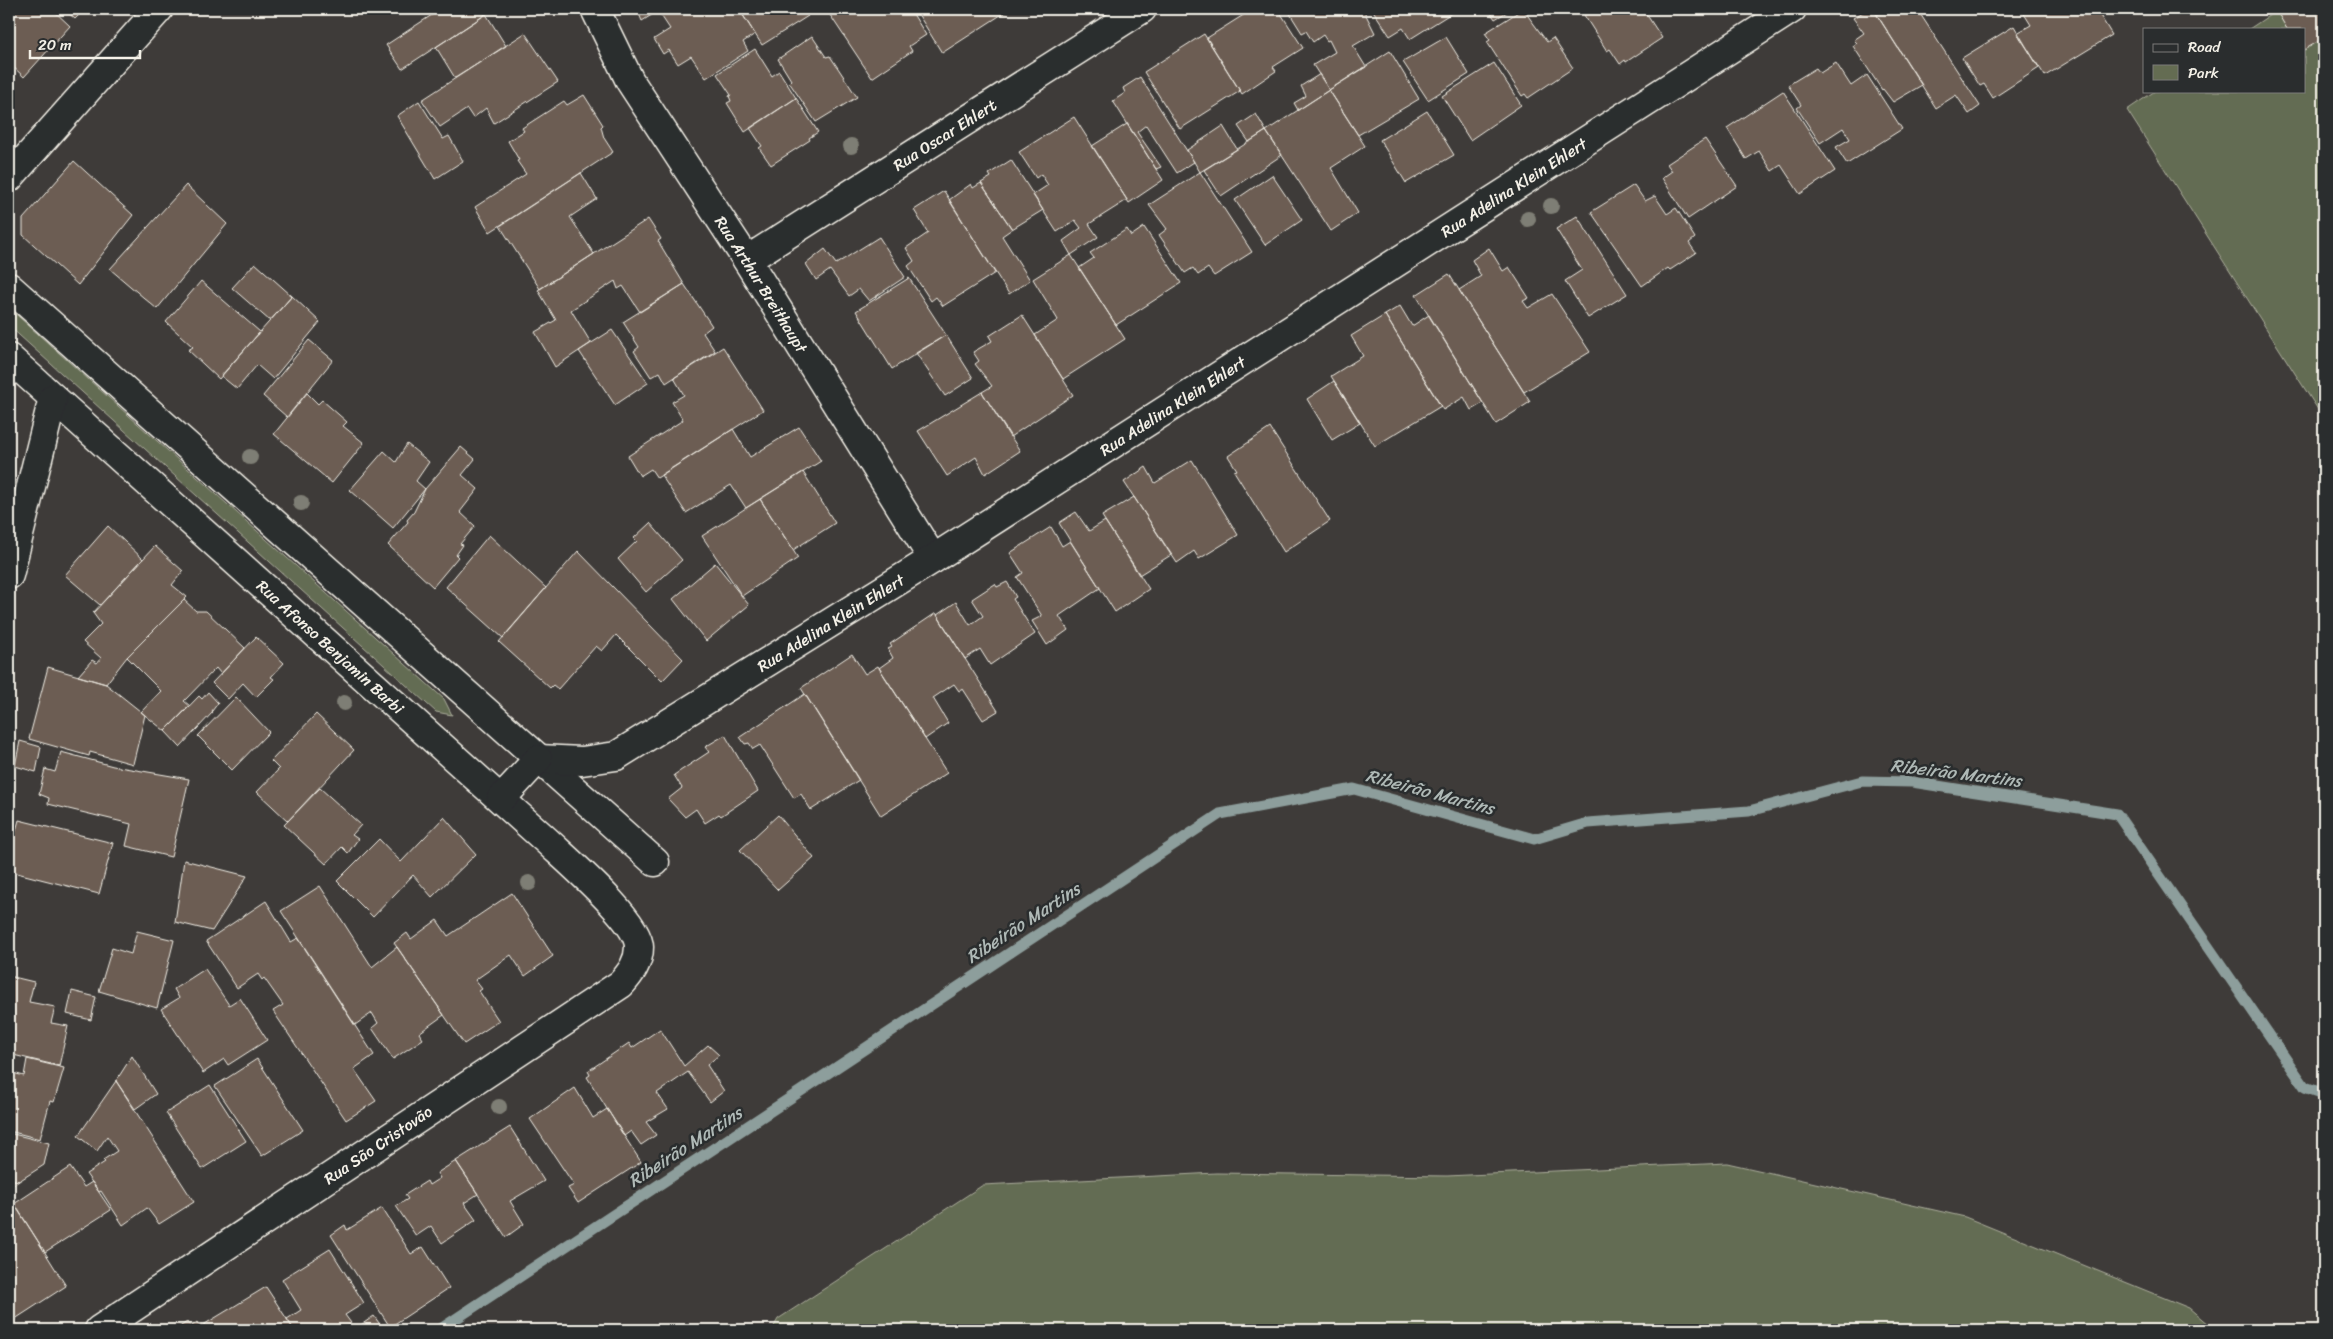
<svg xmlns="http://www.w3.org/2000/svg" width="2333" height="1339" viewBox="0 0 2333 1339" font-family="Sriracha,sans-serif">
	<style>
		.green { fill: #646c52; stroke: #acae9d }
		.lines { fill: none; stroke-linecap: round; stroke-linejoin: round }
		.stream { stroke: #8d9e9c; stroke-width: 11 }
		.building { fill: #6c5d53; stroke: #f4f1e8 }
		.minor-casing { stroke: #f4f1e8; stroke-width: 31 }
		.minor { stroke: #2a2d2e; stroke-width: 28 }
		.tree { fill: #7e7e74 }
		.labels { text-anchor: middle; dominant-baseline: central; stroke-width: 5; stroke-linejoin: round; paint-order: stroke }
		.street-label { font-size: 16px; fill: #f4f1e8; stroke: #2a2d2e }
		.water-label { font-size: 18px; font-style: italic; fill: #afb9b6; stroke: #2a2d2e }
	</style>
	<rect width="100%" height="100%" fill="#3e3b39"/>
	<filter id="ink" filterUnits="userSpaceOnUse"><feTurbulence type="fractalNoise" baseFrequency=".02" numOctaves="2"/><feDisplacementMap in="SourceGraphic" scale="10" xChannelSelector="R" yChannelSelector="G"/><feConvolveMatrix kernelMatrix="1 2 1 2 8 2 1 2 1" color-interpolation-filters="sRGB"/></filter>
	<g filter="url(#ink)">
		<path class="green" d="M2279,9H2324V419L2127,110L2155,91H2304V29H2249Z
			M9,308L444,699L452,715L436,712L9,326Z
			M1727,1163L1965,1217L2189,1308L2215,1330H772L778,1319L983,1185L1216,1173L1447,1176Z"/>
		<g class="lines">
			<path class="stream" d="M439,1330L1220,814L1354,789L1534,839L1588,823L1749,811L1862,781L1912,782L2117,814L2305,1087L2324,1094"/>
		</g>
		<path class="building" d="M9,9H52L70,26L24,77L9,63Z
			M64,9H85L75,19Z
			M441,9H481L485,15L402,69L386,45Z
			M637,9H739L755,34L743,42L748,51L706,78L691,56L678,64L669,50L663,54L654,39L670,29L658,11L642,21Z
			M739,9H793L795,12L803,9L808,16L762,45Z
			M826,9H910L926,35L909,46L912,51L872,78Z
			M915,9H1006L1007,11L942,53Z
			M1253,9H1278L1303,48L1273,67L1276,71L1242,94L1207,38Z
			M1287,9H1363L1375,33L1353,46L1366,67L1329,90L1313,65L1335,52L1329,40L1327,41L1323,35L1313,42L1306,31L1302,33Z
			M1372,9H1458L1410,39L1403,28L1390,36Z
			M1488,9H1512L1495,19Z
			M1523,9L1547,42L1553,38L1573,68L1528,98L1525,94L1522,96L1487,42L1490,40L1485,33Z
			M1594,9H1643L1662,38L1626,62L1625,60L1620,64L1610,49L1607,51L1584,15Z
			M1868,9H1872L1877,15L1922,85L1893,102L1883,89L1882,90L1853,46L1857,43L1854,40L1864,33L1853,18Z
			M1887,9H1917L1980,106L1969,114L1956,95L1936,108L1877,15Z
			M2021,9H2096L2112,35L2045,76L2017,33L2031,25Z
			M2114,9H2129L2118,15Z
			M2279,9H2324V38L2304,50V29H2287L2276,10Z
			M486,14L506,46L455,78L436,47Z
			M2014,26L2039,68L1993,98L1984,84L1980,86L1962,58Z
			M525,33L558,82L494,123L486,108L473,118L467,109L440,127L422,100Z
			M1204,34L1240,91L1180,129L1144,72Z
			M812,36L826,57L830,56L857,97L816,122L789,82L791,80L778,59Z
			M1446,37L1469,74L1428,100L1403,62Z
			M755,49L772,76L779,71L796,98L745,132L727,103L731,101L729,96L731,95L717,74Z
			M1390,51L1419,99L1358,135L1329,90Z
			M1494,63L1521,105L1470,140L1442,96Z
			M1836,63L1851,86L1867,75L1902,129L1847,164L1836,147L1850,139L1843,128L1820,143L1797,108L1801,105L1788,85L1816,68L1820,73Z
			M1320,74L1329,90L1298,110L1294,103L1306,96L1301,86Z
			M1140,77L1194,162L1177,173L1146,125L1137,132L1161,167L1156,169L1113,101L1125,93L1123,88Z
			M1329,90L1365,146L1331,168L1358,213L1331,231L1266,131Z
			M1783,91L1835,171L1800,194L1781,165L1772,171L1759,151L1746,159L1727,128Z
			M584,95L603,125L601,127L604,138L613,152L490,232L475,207L526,174L517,161L519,160L508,141L524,131L522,128L564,101L567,105Z
			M796,98L818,132L809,138L810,140L771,165L759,148L762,146L750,128Z
			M419,101L443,139L449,136L463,161L435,179L397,116Z
			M1427,111L1454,155L1406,183L1380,140Z
			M1256,114L1266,131L1249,142L1238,126Z
			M1074,117L1127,200L1089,224L1098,237L1071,255L1063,241L1081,228L1075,220L1057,232L1033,195L1048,185L1041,174L1036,178L1019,152Z
			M1127,124L1163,180L1129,203L1092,146Z
			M1223,126L1237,149L1200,172L1187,150Z
			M1266,131L1282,155L1221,196L1204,170Z
			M1705,139L1737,186L1688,219L1662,178L1672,171L1667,164Z
			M1011,160L1043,210L1012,229L981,183L991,177L989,174Z
			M74,161L133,215L78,285L23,235V219Z
			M1200,172L1252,252L1214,276L1208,268L1198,275L1193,268L1185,273L1159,235L1167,229L1149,205Z
			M581,173L597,199L570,217L594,254L540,289L500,226Z
			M1272,175L1302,220L1265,245L1235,200Z
			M981,183L1012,229L1002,236L1030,280L1009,294L949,200L971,184L973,188Z
			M186,185L227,224L157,309L110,269Z
			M1634,185L1645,201L1655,196L1667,214L1676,208L1695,238L1689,243L1696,253L1670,270L1668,268L1642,286L1591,212Z
			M944,191L995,273L943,306L936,297L931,301L908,266L914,261L906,248L928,233L914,210Z
			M1577,216L1627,294L1588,318L1565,281L1582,270L1556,229Z
			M648,219L661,239L658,241L684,284L640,312L623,286L618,289L615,281L571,310L591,343L555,367L535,332L556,320L538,290Z
			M1144,227L1181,283L1116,325L1079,268L1094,258L1090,253L1127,229L1131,236Z
			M879,237L905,277L869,301L859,289L849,296L830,270L816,280L806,264L825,249L836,264Z
			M1489,248L1503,271L1509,267L1529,298L1523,301L1528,308L1552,294L1590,352L1524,392L1459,290L1481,276L1472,260Z
			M1071,255L1125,339L1063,379L1035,335L1058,320L1033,279Z
			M255,263L292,296L270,321L232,288Z
			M1449,274L1530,402L1496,424L1416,295Z
			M909,278L946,335L892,369L856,311Z
			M201,281L260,332L219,379L188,350L193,347L166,322Z
			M684,284L712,326L703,333L715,351L666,383L660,372L651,377L634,351L639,347L623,322Z
			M292,296L320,322L273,379L257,365L237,389L221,376Z
			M1400,306L1412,326L1429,315L1483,403L1471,410L1464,397L1443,410L1385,315Z
			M1022,315L1073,395L1010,437L982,392L992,386L975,364L979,361L973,352L992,341L989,336Z
			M1385,315L1441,406L1375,446L1331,376L1363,356L1351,336Z
			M612,330L648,383L615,405L579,351Z
			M946,335L973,378L945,396L916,353Z
			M309,340L333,360L287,417L263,396Z
			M723,347L763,410L657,478L651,469L640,476L628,456L683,420L672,402L684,395L674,378Z
			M1334,381L1360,423L1332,440L1307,399Z
			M982,392L1020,451L985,474L976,457L947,476L918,431Z
			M307,393L318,404L322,400L347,422L343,426L364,443L332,483L274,434Z
			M799,427L821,461L746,508L731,485L686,513L661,475L733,429L750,457Z
			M1270,428L1330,521L1284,552L1234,471L1237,470L1228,456Z
			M407,444L429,462L416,481L425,489L393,528L350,490L384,451L396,462Z
			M461,447L475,459L462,475L478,489L460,512L475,526L460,544L463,545L456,555L458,557L433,587L388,545L408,522L407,520L414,512L425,489Z
			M1192,460L1238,535L1199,559L1194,551L1177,563L1124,482L1146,467L1155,483Z
			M803,472L835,523L793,550L760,499Z
			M1134,497L1171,555L1139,575L1102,516Z
			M760,499L798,558L742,596L702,536Z
			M1076,512L1089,531L1105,521L1149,589L1115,612L1059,523Z
			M650,523L682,560L646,592L618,559L637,541L634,538Z
			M108,526L143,559L100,605L65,575Z
			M1051,527L1062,546L1070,541L1100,588L1059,616L1068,630L1047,645L1032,621L1042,616L1017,577L1023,573L1010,553Z
			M489,535L546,588L503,638L446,587Z
			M155,546L183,571L172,585L187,597L127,657L106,684L78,676L92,660L97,663L101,658L83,642L101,624L93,613Z
			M578,551L683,659L662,681L616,635L602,651L596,646L558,689L553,685L550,688L499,642Z
			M715,563L749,605L706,641L673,599Z
			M1007,582L1016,597L1013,599L1035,634L990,665L980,649L965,659L937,615L956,602L970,625L983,616L972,599L995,584L997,587Z
			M184,600L196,611H206L245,648L221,674L216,668L184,701L190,706L165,731L141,712L161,691L127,657Z
			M936,613L998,711L983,720L963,689L959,691L954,684L933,698L948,723L925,739L879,668L893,658L888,649L892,647L890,644Z
			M256,637L284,663L271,677L274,679L256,697L243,683L228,699L212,683Z
			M852,654L865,674L878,666L947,773L881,816L801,688Z
			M48,667L106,684L145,715L133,764L90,752L89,756L29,739Z
			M208,692L218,703L212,711L213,712L180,747L165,731L199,696L202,699Z
			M805,694L859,780L811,810L801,794L794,798L760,745L753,749L749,743L745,744L740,737Z
			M236,697L269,732L232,770L198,736Z
			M316,714L354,750L288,821L257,792L279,769L271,761Z
			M725,735L758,791L721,816L719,814L705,823L696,809L685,817L668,799L682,788L674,775L709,752L705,747Z
			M20,741L41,747L36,772L15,766Z
			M61,752L113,766L189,779L171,857L126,846L131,824L48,804L49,798L39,794L45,769L55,772Z
			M320,788L361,825L352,835L358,839L348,853L342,847L326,864L284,825Z
			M778,815L814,858L778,890L740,850Z
			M444,817L476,854L432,897L413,875L373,917L337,881L379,839L401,862Z
			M19,820L113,843L99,894L9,871V855Z
			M184,860L247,876L212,931L175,922Z
			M320,886L372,967L397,947L444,1015L419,1033L423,1039L393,1059L372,1028L378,1023L372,1013L355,1025L281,911Z
			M512,893L553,956L525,976L511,955L475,980L482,989L479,991L499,1021L464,1044L394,943L407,933L411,939L437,920L448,936Z
			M266,901L291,942L298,938L374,1055L354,1069L376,1101L346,1120L273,1011L283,1005L264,978L262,980L258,974L237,988L206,941Z
			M137,931L174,940L157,1008L99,991L112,948L131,954Z
			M205,969L229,1005L240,998L267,1040L228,1065L224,1059L203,1073L161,1009L179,998L174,989Z
			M9,976L34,982L29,1002L55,1007L51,1023L68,1026L59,1066L9,1054Z
			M72,991L96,997L91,1020L67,1014Z
			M660,1029L684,1066L708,1045L719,1055L707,1065L724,1091L710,1102L688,1072L657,1093L668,1109L646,1122L656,1135L641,1145L631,1131L624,1136L587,1077L590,1075L588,1071L629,1043L632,1048Z
			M132,1056L156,1094L135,1109L116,1081Z
			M27,1059L64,1068L54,1102L50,1101L40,1139L9,1131V1072L24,1076Z
			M257,1059L303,1130L262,1156L215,1086Z
			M116,1081L194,1202L159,1224L147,1208L123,1225L101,1191L99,1192L86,1174L105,1162L103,1160L117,1151L107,1136L97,1151L78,1136Z
			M210,1085L246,1141L202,1169L166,1113Z
			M575,1088L593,1118L607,1109L641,1162L578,1203L568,1188L574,1185L530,1119Z
			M510,1127L544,1181L510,1201L524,1224L506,1237L456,1161Z
			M9,1133L49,1143L44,1165L19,1181L9,1179Z
			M456,1161L478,1194L464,1203L476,1220L442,1243L431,1226L416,1236L396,1206L408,1199L405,1195L427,1181L429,1185L440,1178L437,1173Z
			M70,1167L84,1187L92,1182L111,1210L45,1252L14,1204Z
			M9,1179L19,1181L9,1188Z
			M9,1195L66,1286L9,1323V1245L12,1243L9,1238Z
			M382,1208L411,1254L423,1247L449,1288L390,1327L331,1235L345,1225L347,1230Z
			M330,1249L364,1303L345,1315L351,1323L344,1330H294L287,1319L301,1310L282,1279Z
			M266,1287L294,1330H202L200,1327Z
			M374,1316L384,1330H364L361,1325Z
			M187,1322L191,1327L197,1322L202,1330H175Z"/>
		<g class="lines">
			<g class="minor-casing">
				<g id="minor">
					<path id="s1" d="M595,9L630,81L747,260L933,559"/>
					<path d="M9,178L159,9"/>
					<path id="s2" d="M747,260L1142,9"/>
					<path d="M9,287L655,862"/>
					<path id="s3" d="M9,358L547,841C567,860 639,921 639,947C639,962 631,973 621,984L99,1330"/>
					<path d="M9,575L53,398"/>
					<path id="s4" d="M538,759L582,761L616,756L933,559L1792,9"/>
					<path d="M501,799L538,759"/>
				</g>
			</g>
			<use href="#minor" class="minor"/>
		</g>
		<g class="tree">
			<circle cx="851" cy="146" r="8"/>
			<circle cx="1551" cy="206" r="8"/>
			<circle cx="1528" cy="219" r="8"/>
			<circle cx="250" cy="457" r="8"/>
			<circle cx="301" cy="503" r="8"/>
			<circle cx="344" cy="703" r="8"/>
			<circle cx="529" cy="883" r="8"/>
			<circle cx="499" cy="1107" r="8"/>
		</g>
	</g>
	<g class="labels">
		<g class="street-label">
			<text stroke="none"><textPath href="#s2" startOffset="234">Rua Oscar Ehlert</textPath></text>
			<text stroke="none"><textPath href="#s4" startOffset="1141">Rua Adelina Klein Ehlert</textPath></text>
			<text stroke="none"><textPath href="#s1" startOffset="322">Rua Arthur Breithaupt</textPath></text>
			<text stroke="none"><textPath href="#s4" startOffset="736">Rua Adelina Klein Ehlert</textPath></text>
			<text stroke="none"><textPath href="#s4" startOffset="331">Rua Adelina Klein Ehlert</textPath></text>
			<text stroke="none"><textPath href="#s3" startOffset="432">Rua Afonso Benjamin Barbi</textPath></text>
			<text transform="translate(378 1145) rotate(-34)">Rua São Cristovão</text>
		</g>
		<g class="water-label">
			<text transform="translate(1956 773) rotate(7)">Ribeirão Martins</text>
			<text transform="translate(1430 792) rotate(15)">Ribeirão Martins</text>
			<text transform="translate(1023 923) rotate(-33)">Ribeirão Martins</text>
			<text transform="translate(685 1147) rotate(-33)">Ribeirão Martins</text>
		</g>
	</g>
	<rect width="2333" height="1339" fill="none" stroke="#2a2d2e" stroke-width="30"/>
	<rect x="15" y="15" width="2303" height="1309" fill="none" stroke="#f4f1e8" stroke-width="2" filter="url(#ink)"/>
	<rect x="2143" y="28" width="162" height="65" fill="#2a2d2e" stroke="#7b7b78"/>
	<rect x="2153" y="44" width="25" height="8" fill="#2a2d2e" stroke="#7b7b78"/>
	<text x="2188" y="52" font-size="15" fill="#f4f1e8">Road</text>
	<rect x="2153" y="65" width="25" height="15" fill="#646c52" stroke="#7b7b78"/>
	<text x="2188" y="78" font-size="15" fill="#f4f1e8">Park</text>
	<path d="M30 50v8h110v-8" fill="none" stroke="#f4f1e8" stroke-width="2.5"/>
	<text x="38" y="50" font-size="15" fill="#f4f1e8" stroke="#2a2d2e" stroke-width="4" paint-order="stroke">20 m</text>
</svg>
